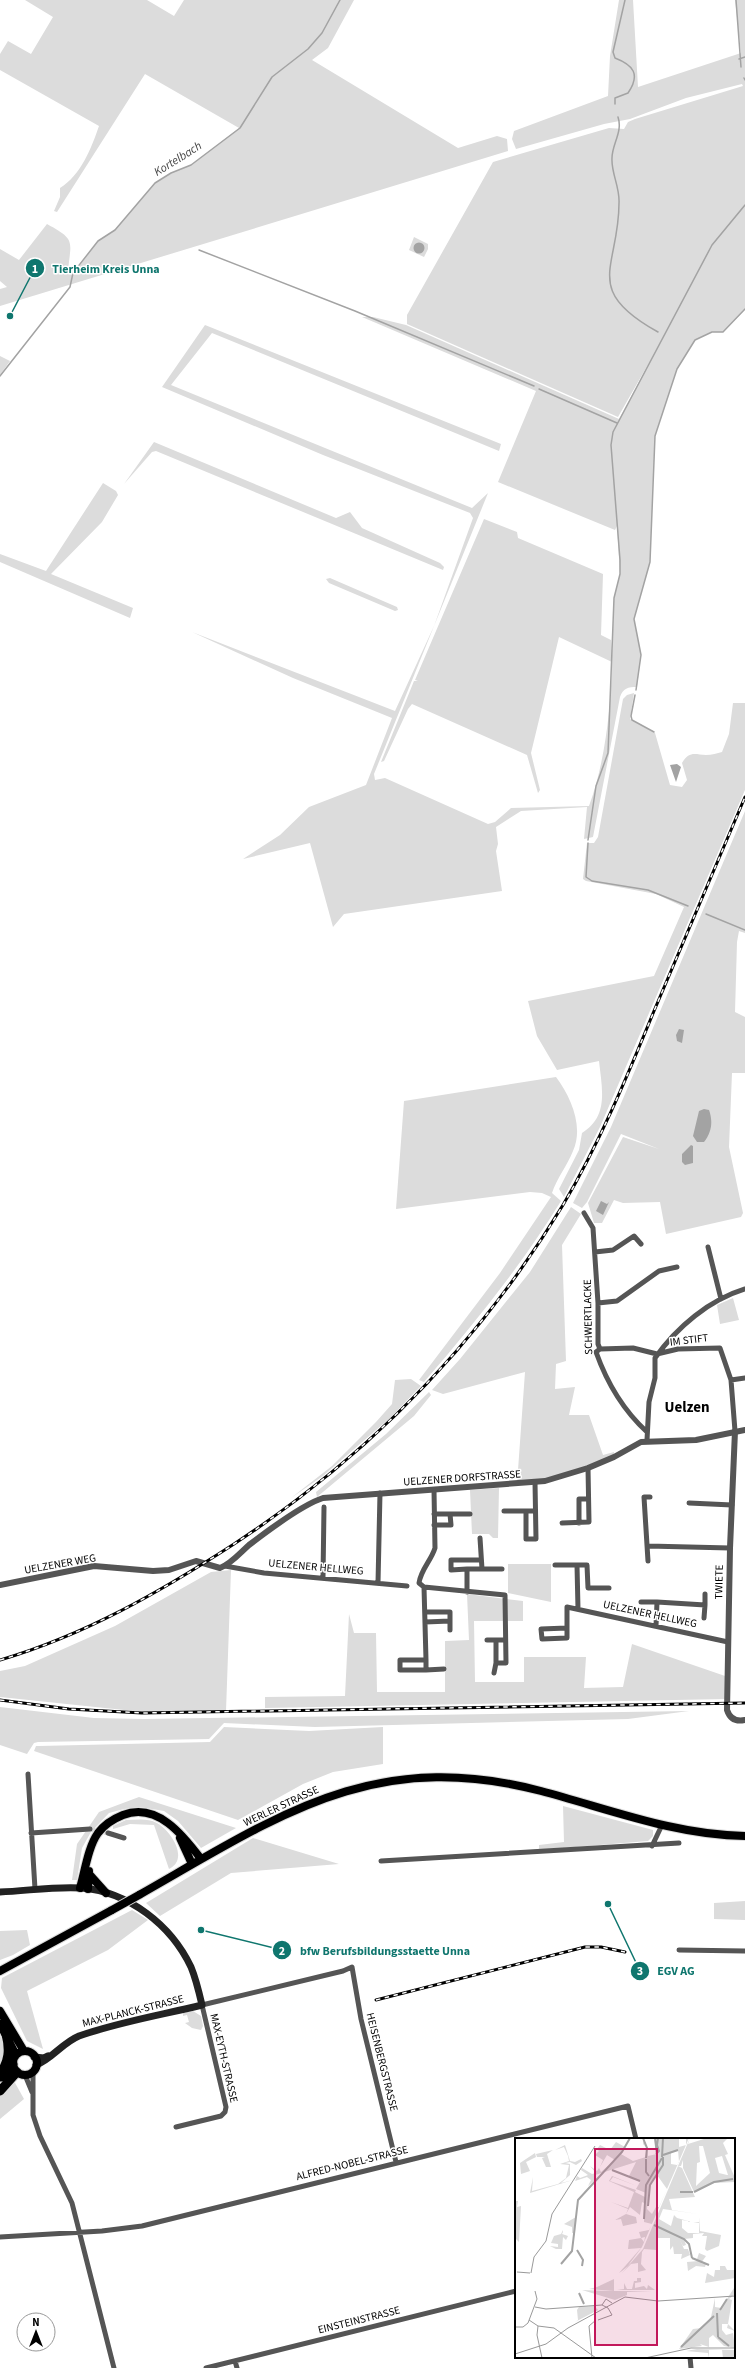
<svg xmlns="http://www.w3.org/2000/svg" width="745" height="2368" viewBox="0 0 745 2368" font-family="'Source Sans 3',sans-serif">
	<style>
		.green { fill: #dcdcdc }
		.water { fill: #a3a3a3 }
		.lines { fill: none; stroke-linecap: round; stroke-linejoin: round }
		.stream { stroke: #a3a3a3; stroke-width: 1.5 }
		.minor-tunnel { stroke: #d9d9d9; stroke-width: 5; stroke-dasharray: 5 2.5; stroke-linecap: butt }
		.primary-casing { stroke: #dbdbdb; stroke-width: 10 }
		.trunk-casing { stroke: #dbdbdb; stroke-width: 11 }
		.minor { stroke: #555; stroke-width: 5 }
		.tertiary { stroke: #555; stroke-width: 6 }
		.secondary { stroke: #222; stroke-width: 7 }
		.primary { stroke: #000; stroke-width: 8 }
		.trunk { stroke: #000; stroke-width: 9 }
		.rail-casing { stroke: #000; stroke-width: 3 }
		.rail { stroke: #fff; stroke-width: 1.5; stroke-dasharray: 4.5; stroke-linecap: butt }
		.primary-bridge-casing { stroke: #dbdbdb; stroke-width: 10; stroke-linecap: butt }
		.primary-bridge { stroke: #000; stroke-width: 8 }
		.labels { text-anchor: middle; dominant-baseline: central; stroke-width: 3; stroke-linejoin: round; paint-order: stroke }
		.street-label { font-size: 11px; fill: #000; stroke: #fff }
		.water-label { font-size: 12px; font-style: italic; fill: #444; stroke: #fff }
		.district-label { font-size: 15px; font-weight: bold; fill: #000; stroke: #fff }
		.inset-river { fill: none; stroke: #a3a3a3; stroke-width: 2 }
		.inset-road { fill: none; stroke: #999; stroke-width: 1 }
		.view { fill: #c2185b; fill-opacity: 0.15; stroke: #c2185b; stroke-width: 2 }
		.inset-edge { fill: none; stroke: #000; stroke-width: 2 }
		.leader { fill: none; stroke: #0f766e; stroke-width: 1.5 }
		.callout-dot { fill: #0f766e; stroke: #fff; stroke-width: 1.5 }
		.mark-label { font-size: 12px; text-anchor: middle; font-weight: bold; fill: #fff }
		.callout-label { font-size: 12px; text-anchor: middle; font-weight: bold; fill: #0f766e; stroke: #fff; stroke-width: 3; stroke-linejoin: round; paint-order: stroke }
	</style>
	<rect width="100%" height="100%" fill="#fff"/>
	<path class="green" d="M25,0H147L174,16L184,0H354L328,48L312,60L458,148L497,136L507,139L508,151L0,306V289L7,287L0,281V249L19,260L47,224C76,240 71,240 68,271L78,268L98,241L115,230L155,183L171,173L191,165L239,128L145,74L57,212L54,211L60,197V188C81,175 91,149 99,126L0,70V54L8,41L31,54L53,17Z
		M619,0H633L638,87L741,53L735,0H745V310L723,332H712L695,340L677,369L655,436L650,562L634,619L641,655L637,687C628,687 623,688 620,697L593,837L584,839L587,807L521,811L496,827L498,844L496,851L502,891L344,914L333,927L310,843L243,859L280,835L309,807L366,785L392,718L293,678L192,632L395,711L434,626L473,518L470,513L323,455L162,387L205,325L501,444L499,451L212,333L171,385L472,508L488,493L374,774L375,780L385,778L488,824L495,822L511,808L589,806C605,763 611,708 612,662L559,637L531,753L540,790L538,793L527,755L412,704L408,709L384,761L381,762L414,681H418L415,680L484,519L517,532L518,538L603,574L601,635L611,640L612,656L614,598L620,574L617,526L615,530L498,482L536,391L362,317H373L406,325L619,419L650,361L618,417L407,324V315L493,162L609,128L624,129L628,122L635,119L743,86L742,84L686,98L630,119L604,124L516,149L512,139L514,131L608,96L610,56Z
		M414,237L428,244V249L424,257L409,250Z
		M0,356L10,361L0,375Z
		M154,442L336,518L350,512L362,528L440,563L444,567L443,570L156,451L152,452L124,484Z
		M103,483L116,491L118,495L102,522L51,574L133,608L130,618L0,562V554L46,571Z
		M330,578L397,607L398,610L395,611L329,583L326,579Z
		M634,693L630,719L655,733L670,785L682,787L687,780L682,763C689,751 694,754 706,755C712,755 717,753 722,752L729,734L733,703H745V790L600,1127L564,1197L559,1189L579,1150L582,1133C609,1116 602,1089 599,1061L557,1070L537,1036L528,1001L654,976L684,907L656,894L586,881L583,879L587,843H594L598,837L623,699L627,695Z
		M745,811V933L739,931L737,942L735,1012L745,1017V1073H732L729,1147L743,1213L741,1217L666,1234L660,1202L623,1203L614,1200L602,1223H594L588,1203L623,1137L659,1149L621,1134L587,1202L582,1208L573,1203L611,1127Z
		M556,1077C571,1097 584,1127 573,1151C567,1166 557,1178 552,1193L561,1201C521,1266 474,1324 424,1382L419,1380L500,1273L551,1197L542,1193L530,1192L396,1209L404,1101Z
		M571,1207L581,1214L562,1245L566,1361L556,1364L555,1389L575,1387L569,1415H589L603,1455L614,1452V1457L574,1474L517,1484L525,1372L443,1394L432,1390L460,1359L530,1272Z
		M733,1298L739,1320L720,1324L717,1305Z
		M411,1379L421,1386L390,1418L323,1476L291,1498L332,1466L376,1422L392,1404L395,1380Z
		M429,1392L431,1395L414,1416L317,1497L316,1492L386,1434Z
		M499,1488L498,1538H493L489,1534H472L470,1490Z
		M508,1564H551V1602L508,1593Z
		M231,1570L226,1711L143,1712L0,1697V1671L25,1666L115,1626L211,1572Z
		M467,1594L523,1601V1621H474L475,1682H524V1657H586L584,1688L623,1687L632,1644L728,1677L727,1699L265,1708V1697L345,1696L349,1614L354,1633H376L377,1692H445V1641L469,1640Z
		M0,1707L94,1718L144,1719L689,1711L628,1719L315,1727L224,1723L209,1739L38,1742L34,1743L27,1754L0,1745Z
		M224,1727L309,1731L383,1727V1764L333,1772L303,1784L238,1820L34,1751L36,1746H39L210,1742Z
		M139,1797L236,1828L201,1848L178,1821L164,1811L140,1807L124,1809L109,1813L91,1832L82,1848L77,1880H72L77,1844L99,1812Z
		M563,1806L653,1830V1836L648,1841L539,1850V1845L564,1842Z
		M126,1820C137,1820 148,1818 157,1823C168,1829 184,1850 176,1863C175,1865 171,1868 169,1869L154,1825L130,1824L113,1829V1826Z
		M253,1838L339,1864L231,1873L160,1916L146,1903Z
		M745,1901V1920L714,1919V1903Z
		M132,1910L148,1920L108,1950L27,1991L43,2049L27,2041L1,1988L2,1978Z
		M27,1930L30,1945L13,1955L0,1960V1931Z
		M193,2011L201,2016L203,2026L201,2030L192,2028L185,2023L189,2022L187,2015L183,2016V2013Z
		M0,2035C4,2045 8,2055 0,2064Z
		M14,2081L24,2099L0,2119V2095Z"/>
	<path class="water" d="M413.5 248a5.5 5.5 0 1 1 11 0a5.5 5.5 0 1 1-11 0Z
		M677,764L681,767L676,782L670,765Z
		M679,1029L684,1030L682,1043L677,1041L676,1035Z
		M704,1109L709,1110C713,1121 712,1132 704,1142H697L693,1136L699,1111Z
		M691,1145L693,1146V1163L685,1165L682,1162V1154Z
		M601,1201L607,1204L609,1202L603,1215L596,1211Z"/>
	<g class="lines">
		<path class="stream" d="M736,0L741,67
			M739,59L745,57
			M744,78L745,80
			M615,104V98L628,93C641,74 633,65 615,58L613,52L625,0
			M618,117C623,132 612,144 612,158C611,173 620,187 619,203C619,268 581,289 658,332
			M199,250L355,311L534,386
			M0,376L70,287L73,273L98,241L115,230L155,183L171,173L191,165L240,128L272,77L308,49L322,33L340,0
			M539,389L617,423
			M636,690L641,655L634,619L650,562L655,436L677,369L695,340L712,332H723L745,309
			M635,695L631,716L632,720L654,732
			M588,840L596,786L608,753L614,598L620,574V560L611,445L613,432L712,245L745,205
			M588,843L586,877L592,881L648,890L688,906
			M706,914L745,930"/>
		<path class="minor-tunnel" d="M90,1829L108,1833"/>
		<g class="primary-casing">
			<path id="primary" d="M180,1838L192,1864
				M89,1874L106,1893
				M80,1888C85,1871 88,1847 98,1833C104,1825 113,1819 123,1815C157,1802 183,1835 201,1859
				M88,1889L89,1871
				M139,1895C278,1816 373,1747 541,1791C609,1809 675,1835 745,1836
				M0,1971L112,1910
				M0,2011L24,2051
				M0,2024L16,2055
				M13 2063a12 12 0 1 1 24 0a12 12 0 1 1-24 0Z"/>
		</g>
		<g class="trunk-casing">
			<path id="trunk" d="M0,2074C9,2061 10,2050 6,2034
				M1,2077L10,2070L13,2064
				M0,2091L17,2072"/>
		</g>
		<path class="minor" d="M584,1213L593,1228L598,1303V1344L600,1349
			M708,1247L721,1299
			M595,1252L613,1250L634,1236L641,1244
			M598,1303L617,1301L659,1271L677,1267
			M600,1349L633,1348L657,1354L678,1349L720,1348L731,1380L735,1431
			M600,1349L596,1352C607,1383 623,1410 647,1432
			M731,1380L745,1378
			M647,1440L649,1402L655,1378V1358C677,1327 709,1300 745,1289
			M535,1482L536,1539H526V1511H535
			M434,1490L435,1548C431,1561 421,1569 419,1583L424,1587L505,1595L506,1663H496V1640H505
			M689,1503L732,1505
			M504,1511H526
			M434,1514H470
			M562,1523L589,1522L588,1468
			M579,1523V1499H588
			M434,1525H451L450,1514
			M480,1538L482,1569
			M648,1546L730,1548
			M648,1561L644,1497H650
			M555,1565H577L578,1609
			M577,1565H587L588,1588H609
			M225,1566L264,1573L407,1586
			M467,1569L451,1570V1560H481
			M323,1578L324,1507
			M378,1583L380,1493
			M424,1587L426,1660H400V1670H426V1660
			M467,1592V1569H502
			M641,1602H657
			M705,1605V1594
			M425,1612H450V1621L425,1622
			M450,1621V1630
			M656,1626L657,1602L705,1605L704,1618
			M567,1628L541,1629L542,1639L567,1638V1607L728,1642
			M487,1640H496
			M426,1670L444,1669
			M494,1673L496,1663
			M28,1774L35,1889
			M31,1833L90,1829
			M108,1833L124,1838
			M652,1846L662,1825
			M381,1861L679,1843
			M679,1950L745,1951
			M33,2071V2115L40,2136L72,2203L114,2368
			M25,2075L32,2092
			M176,2127L221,2116L225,2112L226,2107L202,2005L343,1971L352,1967L361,2019L396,2162
			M0,2237L102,2231L142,2226L628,2106L636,2139
			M690,2357L691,2368
			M235,2361L237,2368
			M206,2368L516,2291"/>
		<path class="tertiary" d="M735,1431L730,1548L727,1710C730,1719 736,1722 745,1720
			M0,1585L94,1566L153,1571L169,1570L196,1561L220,1568C231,1564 240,1553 249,1545C266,1532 304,1504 323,1498L545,1481L588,1468L614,1457L641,1442L696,1440L745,1430"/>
		<path class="secondary" d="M0,1892C27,1891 55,1886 82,1888C129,1892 171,1925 191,1967C196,1979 199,1992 202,2005C161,2015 118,2022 79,2036C62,2043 52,2059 36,2065
			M34,2057L44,2058L48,2056"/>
		<use href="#primary" class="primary"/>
		<use href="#trunk" class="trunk"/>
		<g class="rail-casing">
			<path id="rail" d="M0,1660C85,1635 160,1592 234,1544C368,1456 480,1342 563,1205C599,1144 627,1077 654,1011C684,940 715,868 745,797
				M0,1700L69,1709L142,1713L745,1703
				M376,2000L585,1947H601L625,1952"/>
		</g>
		<use href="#rail" class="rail"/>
		<g class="primary-bridge-casing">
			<path id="primary-bridge" d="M112,1910L139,1895"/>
		</g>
		<use href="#primary-bridge" class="primary-bridge"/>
	</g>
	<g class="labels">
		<g class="street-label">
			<text transform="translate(588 1317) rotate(-91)">SCHWERTLACKE</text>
			<text transform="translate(689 1340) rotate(-7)">IM STIFT</text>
			<text transform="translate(462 1478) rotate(-4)">UELZENER DORFSTRASSE</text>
			<text transform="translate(60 1564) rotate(-10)">UELZENER WEG</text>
			<text transform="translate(316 1567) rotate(5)">UELZENER HELLWEG</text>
			<text transform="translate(719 1582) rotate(-89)">TWIETE</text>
			<text transform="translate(650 1614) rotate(12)">UELZENER HELLWEG</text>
			<text transform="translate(281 1806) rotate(-25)">WERLER STRASSE</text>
			<text transform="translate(133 2011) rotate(-14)">MAX-PLANCK-STRASSE</text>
			<text transform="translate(224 2058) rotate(77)">MAX-EYTH-STRASSE</text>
			<text transform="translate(382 2062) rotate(76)">HEISENBERGSTRASSE</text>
			<text transform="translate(352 2163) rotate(-14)">ALFRED-NOBEL-STRASSE</text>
			<text transform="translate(359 2320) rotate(-14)">EINSTEINSTRASSE</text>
		</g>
		<g class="water-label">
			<text transform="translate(178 159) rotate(-32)">Kortelbach</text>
		</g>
		<g class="district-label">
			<text x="687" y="1407">Uelzen</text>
		</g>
	</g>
	<g transform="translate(515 2138)">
		<rect width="220" height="220" fill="#fff"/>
		<path d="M116,0L106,16L118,23L131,19L132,10L128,6V0L132,9L133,18L142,16L139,0H164V9L171,7V0H174L127,109L115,125L113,128L107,133L104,135L126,110L113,111L114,102L126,100L129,104L130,99L126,100L124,94L134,92L137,86L129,84V78L121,79L122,85L108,88L106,81L100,82L111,76L113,71L96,64L113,70L119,54L94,43L97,38L122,48L98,39L95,43L121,52L120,54L130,59L131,64V55L121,51L125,44L110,37L114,38L121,24L80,37L81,41L73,48L76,42L72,39L60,43L62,38L65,40L73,37L66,32L67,30L77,36L81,35L75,28L82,33L84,30L86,34L100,22L92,17L85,29L88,22L80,17L84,13L82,11L85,7L95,12L101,4L110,9ZM163,12L164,24L162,27L156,26V15ZM142,37L152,51L144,69H141L137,76L132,71L135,47ZM127,64L131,66L129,78L121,79L111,76L115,69L125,77ZM175,0L173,6L192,0L212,1L208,5L213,16L210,17L220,40V44L199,45L179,54L168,30V22L166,28H163ZM184,8H188L195,35L181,48L182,25L185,24ZM207,18L213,37H212L204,35L200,20ZM50,7L55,23L60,24L66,21L67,23L61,27L55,24L50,25L55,26V37L46,45L58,42L15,55L18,39L17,53L43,46L51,40L54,27L45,26L54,23L53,18L49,9L40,12ZM38,12L32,16L36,29H31L27,20L30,19H22L21,16ZM20,15L21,19L11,24L15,33L6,36L5,25ZM163,28L167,30L180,59L154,61L157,72L183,76L148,71L144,81L156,88L159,77L162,80L177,84H184V79L185,93L206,97L204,108L192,113L190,111L192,98H187L189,95L178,96V100L169,101L171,107L168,108L165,102L169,111H173L175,117L166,121L167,116H159L158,108L155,112V100H141L142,112L129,111L127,114L126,126L131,132L123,134V125L116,126L107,135L128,111ZM167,82L184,85V95H173L167,90ZM0,63H3L2,69L6,68L4,104L0,100ZM61,79L60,95H57V89L49,86ZM48,92V94L47,96L53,98L51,102L48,99L47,111H41L35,108L43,109V106L36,105L39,98L46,96ZM184,115L191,118L186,125L191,126L190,129L181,128L173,133L172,124L184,123L182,121ZM205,128H210L212,132H220V140L190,145L192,135L199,139L200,132H205ZM122,140H126V144L120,145V150L129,148L132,151L133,147L140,152H102L109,151V145L112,151H117L119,143H122ZM99,141V153L74,151L82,149ZM219,150V157L214,161L217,162L213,186L220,193L212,190L213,186H207V192L211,197L218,195L220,210L209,208L198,197L194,200V209L185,206L187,208L164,211L178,191L187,190L196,179L200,160V169L206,170ZM67,152L92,153H137L112,154V157L100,162ZM79,168L83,172L60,184L63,182L62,172L64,169ZM182,211L220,212V220H208L207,212H194V220L193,215L171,213Z" fill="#dcdcdc" fill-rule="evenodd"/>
		<path class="inset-river" d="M128,0L132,10L131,20M140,0L142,17M141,16L144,13L142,7L143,0M148,17L163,12M147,19L148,0M131,21V34L134,38M97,32L125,43M165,54H178M179,54L199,44L218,41M133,68L135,47L148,27V19M129,81L131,47L147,20M139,87L169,101L174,106L177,120M62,112L68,122L67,128M177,120L194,127M46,126L57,113L63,62L107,14L115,0M64,155L69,166M205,172L212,161M202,175L203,199M203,199L214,208M166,209L199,178"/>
		<path class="inset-road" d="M2,134L15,135M16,135L19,119L31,103L37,76L80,8M87,167L91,161L97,165M20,169L31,171L87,167L93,170L97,177L83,182M14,182L23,188L22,197L27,220M23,188L39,190L81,220M0,189H8L13,185L22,161L20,153M0,216L31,206L53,190L110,159L143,163L220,158M77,220L74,188L81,182M130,220L176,210H220"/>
		<path class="view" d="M80,11H142V207H80Z"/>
		<rect width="220" height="220" class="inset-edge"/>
	</g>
	<path class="leader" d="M10 316L35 268M201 1930L282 1950M608 1904L640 1971"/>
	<g class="callout-dot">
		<circle cx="10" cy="316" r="4"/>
		<circle cx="201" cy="1930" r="4"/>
		<circle cx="608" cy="1904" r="4"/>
		<circle cx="35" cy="268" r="10"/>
		<circle cx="282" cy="1950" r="10"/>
		<circle cx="640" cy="1971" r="10"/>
	</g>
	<g class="mark-label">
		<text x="35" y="273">1</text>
		<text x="282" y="1955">2</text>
		<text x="640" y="1975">3</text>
	</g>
	<g class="callout-label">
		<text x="106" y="273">Tierheim Kreis Unna</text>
		<text x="385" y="1955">bfw Berufsbildungsstaette Unna</text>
		<text x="676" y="1975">EGV AG</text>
	</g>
	<g transform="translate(36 2332)"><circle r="19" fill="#ffffff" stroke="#999999"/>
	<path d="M0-3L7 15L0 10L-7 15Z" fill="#000000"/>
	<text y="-6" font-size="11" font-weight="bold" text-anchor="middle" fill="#000000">N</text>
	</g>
</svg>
